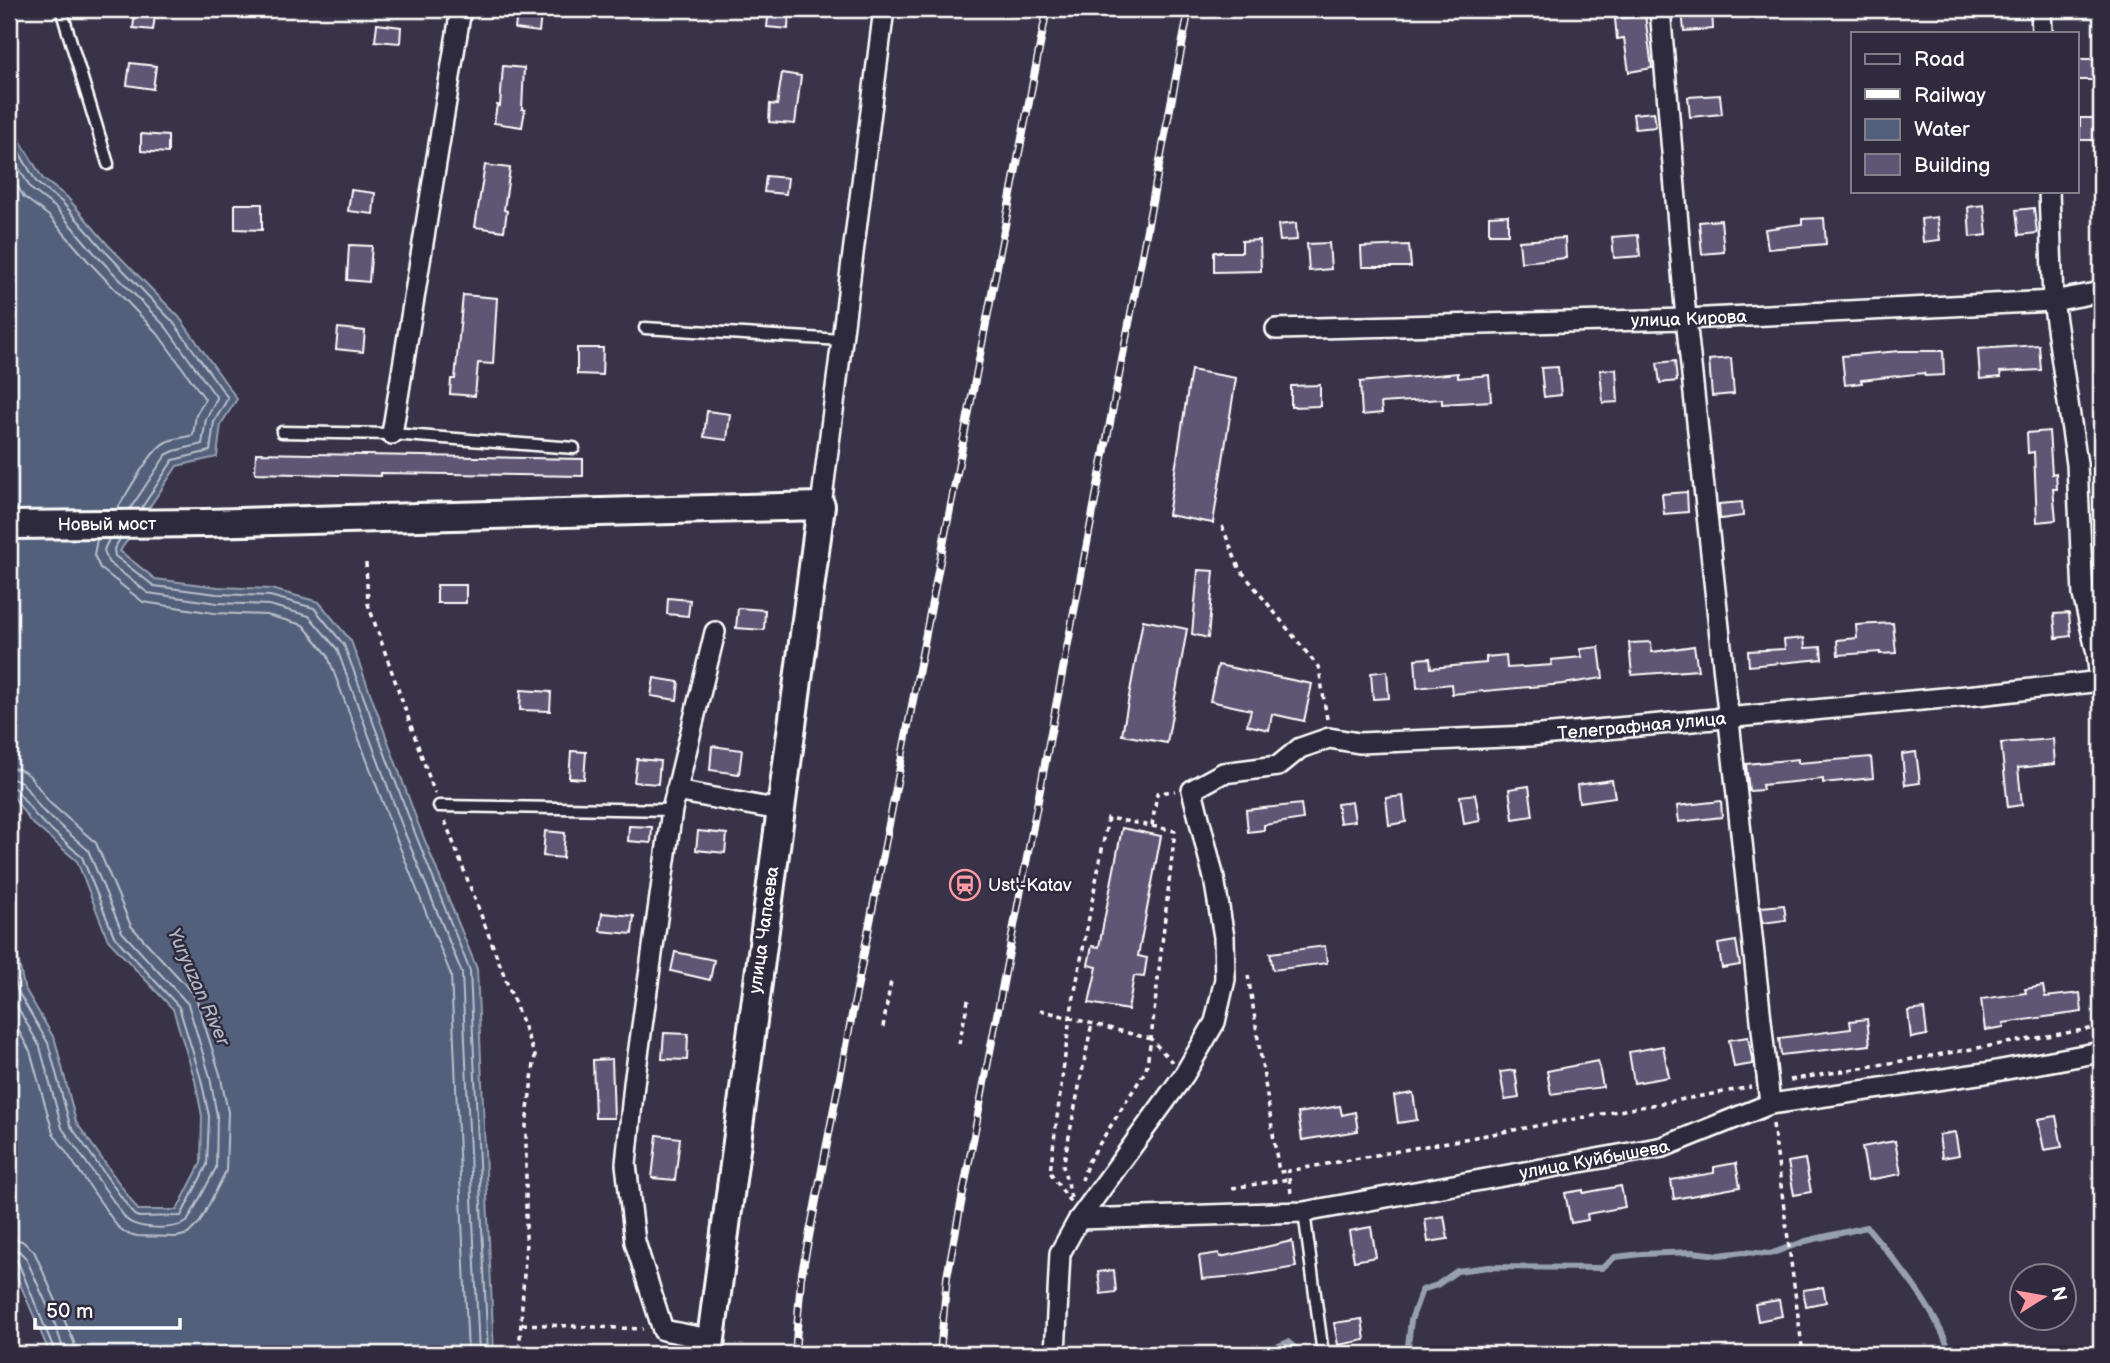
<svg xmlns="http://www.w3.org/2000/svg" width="2110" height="1363" viewBox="0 0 2110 1363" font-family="'Balsamiq Sans',sans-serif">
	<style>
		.water { fill: #52607b; stroke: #97a0b0; stroke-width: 2 }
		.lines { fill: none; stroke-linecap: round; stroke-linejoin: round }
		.shore { stroke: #babfca; stroke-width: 2 }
		.stream { stroke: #97a0b0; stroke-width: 6 }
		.building { fill: #5e5674; stroke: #fff; stroke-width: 2 }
		.lane-casing { stroke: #fff; stroke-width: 15 }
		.street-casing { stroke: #fff; stroke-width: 24 }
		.secondary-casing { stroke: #fff; stroke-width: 32 }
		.path { stroke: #fff; stroke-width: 3.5; stroke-dasharray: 5 5; stroke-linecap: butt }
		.lane { stroke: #2f2a3d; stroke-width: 10 }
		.street { stroke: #2f2a3d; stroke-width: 19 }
		.secondary { stroke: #2f2a3d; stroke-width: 26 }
		.rail-casing { stroke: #fff; stroke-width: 8 }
		.rail { stroke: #2f2a3d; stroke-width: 5; stroke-dasharray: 16; stroke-linecap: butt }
		.labels { text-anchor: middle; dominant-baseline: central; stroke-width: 5; stroke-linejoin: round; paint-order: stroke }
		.street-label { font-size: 18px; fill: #fff; stroke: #2f2a3d }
		.poi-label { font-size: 18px; fill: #fff; stroke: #2f2a3d; text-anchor: start }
		.water-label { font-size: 19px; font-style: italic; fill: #b1b7c4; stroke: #2f2a3d }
	</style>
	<rect width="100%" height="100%" fill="#383348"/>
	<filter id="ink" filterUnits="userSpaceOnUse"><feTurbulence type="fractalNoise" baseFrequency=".0143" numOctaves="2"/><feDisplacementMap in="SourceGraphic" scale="14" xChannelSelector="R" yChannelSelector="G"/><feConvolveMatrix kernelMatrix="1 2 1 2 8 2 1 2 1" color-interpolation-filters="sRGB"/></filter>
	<g filter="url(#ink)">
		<path class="water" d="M9,86L18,137L43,179L67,197L108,245L179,317L237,399L221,424L217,457L177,466L120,551L155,579L218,587L271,589L319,602L351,641L419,826L477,969L494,1354H50L9,1258V915L24,987L55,1040L76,1122L138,1210H177L201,1163L202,1116L195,1080L173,1009L108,940L77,861L30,821L9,790Z"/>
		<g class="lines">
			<path class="shore" d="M9,123L12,140L37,183L62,202L103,249L173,322L228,398L214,422L210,451L173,460L141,509
				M9,151L31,189L56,208L96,255L166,327L217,398L206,419L202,444L174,451L166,455L130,509
				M9,172L24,197L49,216L89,262L158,334L205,399L196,415L193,435C184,438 174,438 166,442C150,450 128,493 117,509
				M97,539L94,555L100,568L143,602L214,613L267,615L303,625L327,654L395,835L451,975L468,1354
				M109,539L104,550L108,562L148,593L217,603L269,605L309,616L337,649L404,831L462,973L479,1354
				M120,539L114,549L115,556L154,586L217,594L270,596L314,608L344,645L413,828L470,971L488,1354
				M9,768L19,769L29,775L50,803L96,843L131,926L192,992L197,1001L220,1074L228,1112L226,1171L200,1222L188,1234L177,1237L137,1236L126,1233L117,1226L53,1133L30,1051L9,1014
				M9,778L22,782L42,810L88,850L122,932L188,1004L210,1077L217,1116L216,1168L187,1222C173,1230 138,1230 126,1219L62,1128L40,1047L9,992
				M9,787L16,789L36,816L82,857L114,936L179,1007L201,1079L209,1116L207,1165L181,1216L139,1217L134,1215L70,1125L48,1043L17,990L9,947
				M9,1238L22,1241L34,1251L74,1342L76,1354
				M9,1249L19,1251L26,1258L54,1321L65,1354
				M9,1258H14L18,1262L56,1354"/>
			<path class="stream" d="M1250,1354L1265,1352L1288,1342L1302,1354
				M1407,1354L1411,1320L1422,1290L1437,1285L1457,1271L1489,1267L1602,1268L1615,1257L1642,1254L1692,1252L1719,1255L1744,1252L1770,1254L1806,1241L1867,1227C1899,1265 1934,1307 1951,1354"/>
		</g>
		<path class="building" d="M769,9H789L788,29L767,27Z
			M1712,9L1713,29L1684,31L1682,11Z
			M135,13L155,16L153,30L133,28Z
			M517,13L541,15L539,32L515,29Z
			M1645,15L1652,68L1629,72L1624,38L1617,39L1615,19Z
			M377,24L401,27L400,43L375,41Z
			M2077,59H2101V80H2077Z
			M130,63L156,66L153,89L127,85Z
			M503,66L524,68L522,109L525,110L522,127L494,123L497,105L500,106Z
			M782,73L801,76L795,124L769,122L770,104L777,105Z
			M1720,95L1722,114L1690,117L1688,97Z
			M1654,112L1656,127L1635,129L1633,114Z
			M2080,118H2101V140H2080Z
			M141,134L168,136V153L141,151Z
			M485,165L510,168L504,210L507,211L504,231L475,227Z
			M766,176L788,178L786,194L764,192Z
			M351,190L375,193L373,214L348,211Z
			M235,204H262V230L235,229Z
			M1984,205L1987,235L1970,237L1968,207Z
			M2034,208L2037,233L2019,235L2016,210Z
			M1508,215V234H1489V216Z
			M1937,217L1940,240L1923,242L1921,219Z
			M1824,218L1826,244L1768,249L1765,229L1802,224V219Z
			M1721,220L1724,252L1702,254L1699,222Z
			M1296,223L1297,240L1280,241L1278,225Z
			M1638,235L1640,256L1614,258L1612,237Z
			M1565,238L1566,258L1521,262L1519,241Z
			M1260,240L1261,271L1214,272V252H1242V241Z
			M1329,243L1331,269L1309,271L1307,244Z
			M349,245L372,246L369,282L347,280Z
			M1409,245L1411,267H1362L1361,247Z
			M463,295L497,298L493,364L478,363L475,396L450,394L451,379H455Z
			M338,328L365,331L363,352L336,349Z
			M2039,345L2041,370L2000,372L2001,377L1980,379L1978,349Z
			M577,348H603L602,375L577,374Z
			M1900,351H1943L1944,375L1925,376L1924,373L1861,380L1862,383L1845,385L1842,356Z
			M1731,358L1734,394L1712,396L1709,360Z
			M1675,361L1677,381L1660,383L1657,363Z
			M1558,367L1561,395L1544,397L1541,368Z
			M1616,369L1618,402L1603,403L1600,370Z
			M1191,370L1236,378L1213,523L1168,515Z
			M1458,373V378L1489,375L1491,401L1442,404V399L1381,403L1382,413L1362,415L1360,382Z
			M1320,385V406L1291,407V386Z
			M707,411L730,414L727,440L704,437Z
			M2049,431L2052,474L2056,473L2057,489H2053L2056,520L2037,522L2034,452L2028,453L2027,433Z
			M256,453L583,459V476L381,473V476L255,473Z
			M1687,492L1688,512L1664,514L1662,494Z
			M1742,502L1743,516L1720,519L1719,504Z
			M1198,570L1214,571L1208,638L1192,634Z
			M437,585H466V603H437Z
			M668,598L690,600L688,616L667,614Z
			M738,608L765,610L764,630L736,628Z
			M2069,613L2071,636L2056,638L2054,614Z
			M1143,620L1187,629L1167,743L1122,735Z
			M1893,623L1896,653L1880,654V652L1838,655L1837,640L1857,638L1856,625Z
			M1804,638L1805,648L1821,647L1822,659L1749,666L1748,651L1785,649L1784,640Z
			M1651,642L1652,652L1694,646L1698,670L1632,675L1629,643Z
			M1599,647L1603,678L1563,684L1452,694L1451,684L1417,688L1415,659L1430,658L1431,668L1486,663V657L1506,655L1507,668L1552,665L1551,660L1582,657L1580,649Z
			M1218,665L1312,684L1304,721L1272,714L1269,730L1247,725L1251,710L1210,701Z
			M1387,671L1389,698L1373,699L1371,673Z
			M654,678L679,682L677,700L651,696Z
			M521,690L551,692L550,711L520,710Z
			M2053,739L2055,764L2018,768L2022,805L2008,807L2001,743Z
			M712,746L742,750L739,774L710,770Z
			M571,751L586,752L584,779L569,778Z
			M1916,752L1920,783L1905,785L1902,754Z
			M1871,757L1873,778L1823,783V779L1762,785L1763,790L1749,791L1746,764L1798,759V763Z
			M637,759L660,761L658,784L634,782Z
			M1612,780L1615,797L1579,802L1577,785Z
			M1529,786L1533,816L1513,819L1509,789Z
			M1475,794L1480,821L1464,824L1460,796Z
			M1403,796L1406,822L1389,825L1386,798Z
			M1721,801L1722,817L1679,822L1677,806Z
			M1352,802L1355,821L1340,823L1337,804Z
			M1301,804L1303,819L1264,825V830L1248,832L1246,810Z
			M629,826L652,827L651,843L628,841Z
			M1122,828L1161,836L1138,956L1147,958L1144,977L1134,976L1128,1010L1089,1003L1097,967L1088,965L1092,946L1099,947Z
			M545,831L565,833L563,858L543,856Z
			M698,831L727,834L725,853L696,850Z
			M1784,905L1786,920L1763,923L1761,907Z
			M602,913L634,916L632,934L600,931Z
			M1736,941L1740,965L1722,968L1718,944Z
			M1325,946L1327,963L1273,970L1270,953Z
			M675,952L714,960L710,980L671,971Z
			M2043,986L2045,997L2080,993L2082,1012L2003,1023L2004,1027L1985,1030L1981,999L2026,993L2025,989Z
			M1924,1009L1927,1035L1911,1038L1908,1011Z
			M1867,1019L1870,1045L1781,1055L1779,1038L1851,1029L1850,1021Z
			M664,1033L688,1034L687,1060L662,1059Z
			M1748,1037L1753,1064L1734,1067L1729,1040Z
			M1663,1046L1669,1077L1634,1083L1629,1052Z
			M612,1059L614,1118H595L593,1060Z
			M1598,1061L1603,1087L1551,1094L1547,1071Z
			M1515,1070L1519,1098L1505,1100L1500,1072Z
			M1413,1093L1417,1120L1398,1123L1394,1096Z
			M1340,1106L1342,1115L1355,1112L1358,1131L1302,1140L1298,1113Z
			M2056,1116L2062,1147L2044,1150L2038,1119Z
			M1955,1132L1959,1155L1942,1158L1939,1135Z
			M657,1135L680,1138L675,1180L652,1178Z
			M1895,1141L1901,1174L1868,1180L1862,1147Z
			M1805,1159L1811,1192L1794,1195L1788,1162Z
			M1736,1163L1740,1187L1674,1199L1671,1180L1714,1173V1167Z
			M1621,1186L1625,1207L1587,1214L1588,1220L1571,1223L1565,1193L1583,1190V1193Z
			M1444,1216L1448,1239L1428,1242L1425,1219Z
			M1371,1227L1376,1257L1354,1261L1349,1231Z
			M1292,1241L1296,1267L1248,1275L1202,1279L1199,1256L1219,1253L1220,1257Z
			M1114,1270L1116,1292L1101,1294L1098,1272Z
			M1823,1287L1826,1302L1806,1306L1803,1290Z
			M1779,1300L1782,1316L1758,1321L1755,1304Z
			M1362,1319L1365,1340L1338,1345L1334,1323Z"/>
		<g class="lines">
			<g class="lane-casing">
				<path id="lane" d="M61,9L108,164
					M645,328L842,340
					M282,432L392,434L574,448
					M439,806L672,810
					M1304,1212L1323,1354"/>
			</g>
			<g class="street-casing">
				<g id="street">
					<path d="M1660,9L1686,319L1770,1104"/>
					<path d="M2041,9L2042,33"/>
					<path d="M2049,191L2053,301L2077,464L2083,595L2097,653L2100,681"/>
					<path id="s1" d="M1276,329L1686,319L2053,301L2101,292"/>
					<path d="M392,434L461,9"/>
					<path d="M821,506L884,9"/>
					<path d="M676,791L780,810"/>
					<path id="s2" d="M1079,1219L1304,1212L1663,1147L1770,1104L1985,1073L2101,1052"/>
					<path d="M709,1339L663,1330L635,1242L626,1164L634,1084L672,810L715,632"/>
					<path id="s3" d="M1055,1354L1060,1253L1079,1219L1184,1075L1215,1022L1225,979L1224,937L1214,878L1192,790L1223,773L1278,766L1300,748L1329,738L1359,743L1530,736L1987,694L2101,681"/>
				</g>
			</g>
			<g class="secondary-casing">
				<g id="secondary">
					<path id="s4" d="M9,525L205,523L821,506L709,1354"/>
				</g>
			</g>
			<path class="path" d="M1222,526L1239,568L1319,668L1327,719
				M366,563L368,604L435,794
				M445,821L535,1056L526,1125V1242L519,1354
				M1152,826L1175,831L1151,1039L1172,1062
				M1248,975L1279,1172L1288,1171
				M1040,1010L1151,1039L1146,1070L1088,1162L1082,1180
				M883,1027L891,981
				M959,1044L969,996
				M1790,1080L2101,1027
				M1773,1124L1803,1354
				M1232,1188L1289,1179
				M1291,1193L1288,1171L1751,1087
				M1071,1198L1063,1166L1092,1023
				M1070,1202L1050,1172L1070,1017L1108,818L1152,826L1157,793L1175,791
				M522,1324L643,1329"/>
			<use href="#lane" class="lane"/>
			<use href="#street" class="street"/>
			<use href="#secondary" class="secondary"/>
			<g class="rail-casing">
				<path id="rail" d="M795,1354L801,1278L1047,9
					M940,1354L947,1277L1189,9"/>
			</g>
			<use href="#rail" class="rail"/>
		</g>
	</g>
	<defs>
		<g id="station-ring" transform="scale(1.575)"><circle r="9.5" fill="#2f2a3d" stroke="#ff9aa2" stroke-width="1.5"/><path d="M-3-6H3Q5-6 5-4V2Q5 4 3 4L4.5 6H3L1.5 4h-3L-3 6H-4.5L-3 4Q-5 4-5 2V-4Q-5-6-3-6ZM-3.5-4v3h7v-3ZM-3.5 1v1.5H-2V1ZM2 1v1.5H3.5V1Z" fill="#ff9aa2"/></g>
	</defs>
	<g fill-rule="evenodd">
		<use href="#station-ring" x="965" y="885"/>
	</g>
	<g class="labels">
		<g class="street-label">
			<text stroke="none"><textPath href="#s1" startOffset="413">улица Кирова</textPath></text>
			<text stroke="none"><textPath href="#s4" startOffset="98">Новый мост</textPath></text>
			<text stroke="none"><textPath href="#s3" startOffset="1080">Телеграфная улица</textPath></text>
			<text transform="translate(764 930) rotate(-82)">улица Чапаева</text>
			<text stroke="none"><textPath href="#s2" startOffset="520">улица Куйбышева</textPath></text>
		</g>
		<g class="poi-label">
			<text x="988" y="885">Ust'-Katav</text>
		</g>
		<g class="water-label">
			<text transform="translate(198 987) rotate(66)">Yuryuzan River</text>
		</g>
	</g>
	<rect width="2110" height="1363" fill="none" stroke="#2f2a3d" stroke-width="35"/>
	<rect x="18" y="18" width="2075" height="1328" fill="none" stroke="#fff" stroke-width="2.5" filter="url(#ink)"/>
	<rect x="1851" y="32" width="228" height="161" fill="#2f2a3d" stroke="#827f8b" stroke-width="2"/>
	<rect x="1865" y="54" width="35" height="10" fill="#2f2a3d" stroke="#827f8b" stroke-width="2"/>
	<text x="1914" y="66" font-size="21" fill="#ffffff">Road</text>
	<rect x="1865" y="89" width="35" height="10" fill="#ffffff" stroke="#827f8b" stroke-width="2"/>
	<text x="1914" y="102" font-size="21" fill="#ffffff">Railway</text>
	<rect x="1865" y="119" width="35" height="21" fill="#52607b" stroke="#827f8b" stroke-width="2"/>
	<text x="1914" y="136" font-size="21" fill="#ffffff">Water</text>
	<rect x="1865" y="154" width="35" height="21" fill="#5e5674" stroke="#827f8b" stroke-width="2"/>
	<text x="1914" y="172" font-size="21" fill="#ffffff">Building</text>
	<g transform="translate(2043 1297) rotate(79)"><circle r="33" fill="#2f2a3d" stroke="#827f8b" stroke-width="2"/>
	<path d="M0-5L12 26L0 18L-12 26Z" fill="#ff9aa2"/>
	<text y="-10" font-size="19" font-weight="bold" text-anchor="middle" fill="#ffffff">N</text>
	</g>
	<path d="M35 1318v10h145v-10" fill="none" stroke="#ffffff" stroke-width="3.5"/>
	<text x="46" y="1318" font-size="21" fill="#ffffff" stroke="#2f2a3d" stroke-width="5" paint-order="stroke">50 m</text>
</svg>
